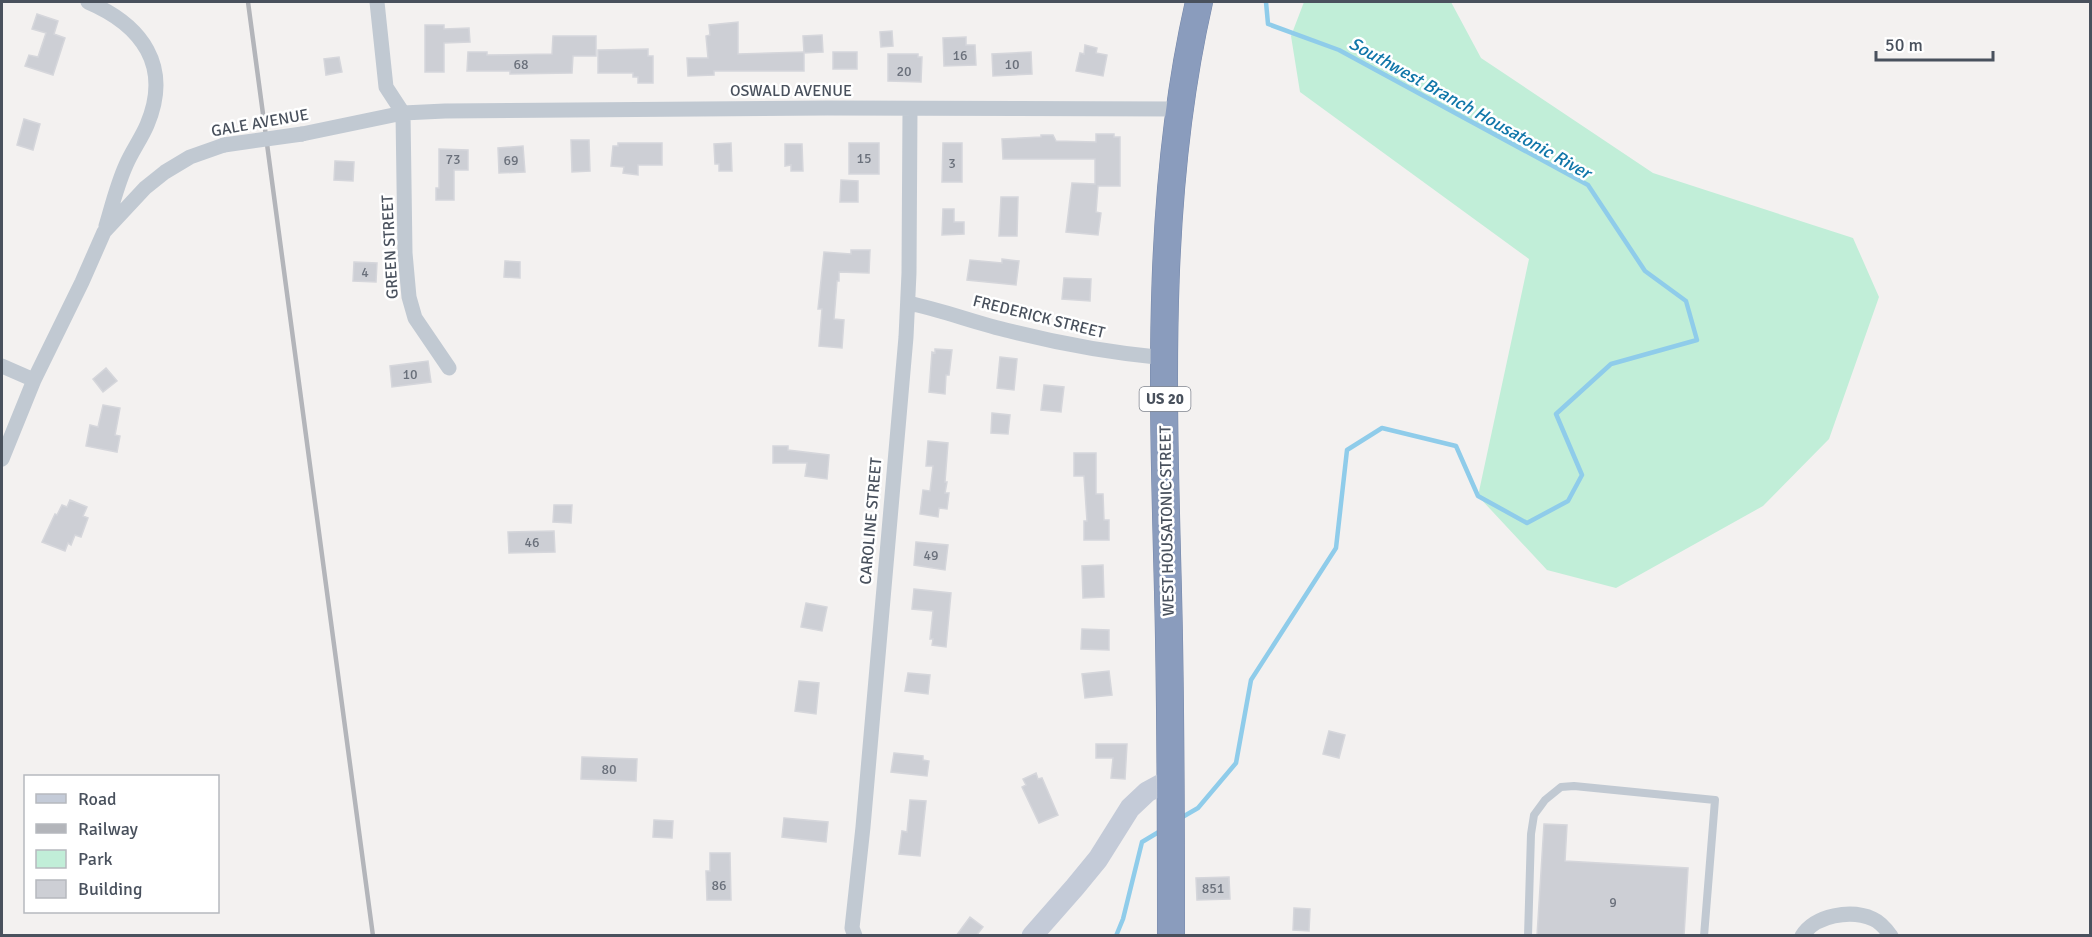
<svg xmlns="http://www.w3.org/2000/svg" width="2092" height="937" viewBox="0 0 2092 937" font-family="Signika,sans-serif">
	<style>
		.green { fill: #c1eed8 }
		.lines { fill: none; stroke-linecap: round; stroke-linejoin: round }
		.stream { stroke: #8fccea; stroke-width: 4.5 }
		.building { fill: #cdcfd5; stroke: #d5d6db; stroke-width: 1.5 }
		.highway-casing { stroke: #7587a9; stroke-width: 28 }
		.lane { stroke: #c1c9d2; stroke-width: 8 }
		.street { stroke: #c1c9d2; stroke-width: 15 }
		.secondary { stroke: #c4cbd8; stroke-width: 21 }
		.highway { stroke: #8a9cbd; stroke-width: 27 }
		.rail { stroke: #b3b5ba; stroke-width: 4.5 }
		.street-bridge { stroke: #c1c9d2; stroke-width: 15 }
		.labels { text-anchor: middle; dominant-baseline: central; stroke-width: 5; stroke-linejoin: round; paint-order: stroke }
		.number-label { font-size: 14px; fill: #6a707b }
		.shield { fill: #fff; stroke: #80858e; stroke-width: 1.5 }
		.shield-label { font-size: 15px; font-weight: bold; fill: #49515d }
		.street-label { font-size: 16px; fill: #49515d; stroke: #fff }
		.water-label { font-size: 18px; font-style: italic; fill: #1076a9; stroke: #fff }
	</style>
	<rect width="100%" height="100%" fill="#f3f1f0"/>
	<path class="green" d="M1304,2H1451L1481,58L1653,173L1853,238L1879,297L1829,439L1763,506L1616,588L1547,570L1478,496L1529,259L1300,92L1291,36Z"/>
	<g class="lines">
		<path class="stream" d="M1179,819L1198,808L1236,763L1251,680L1336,548L1347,450L1382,428L1456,446L1478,496L1527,523L1568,501L1582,475L1556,414L1611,364L1697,340L1686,301L1645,271L1588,185L1339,50L1268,24L1266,2
			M1116,936L1123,919L1142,842L1162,830"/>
	</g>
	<path class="building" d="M37,14L58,21L54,34L65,38L53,75L25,66L29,55L38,57L46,33L32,29Z
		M738,22V54L804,52V71H714V75L688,76L687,58H708L706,36L710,35L709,25Z
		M425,25H444V29L469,28L470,42L444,43V72H425Z
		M892,31L893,46L881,47L880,32Z
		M822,35L823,52L804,53L803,36Z
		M553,36H596V56H573L572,73L510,74V71H467L468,52H487V55L552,54Z
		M966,37V45H975L976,65L944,66L943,38Z
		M1085,45L1097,48L1096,53L1107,55L1103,76L1076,71L1080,53L1084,54Z
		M648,49V56H653V83H638V77H633V73H598V50Z
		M833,52H857V69H833Z
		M1031,52L1032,74L993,76L992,54Z
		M888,54H918V57H922L921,82L888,81Z
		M339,57L342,72L326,75L324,59Z
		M24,119L40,124L33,150L17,145Z
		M1096,134H1114V137H1120V186H1098L1096,212L1101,213L1098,235L1066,232L1072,183L1095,184V159H1003L1002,139L1041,137V135H1053L1056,141L1096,142Z
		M571,140H589L590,171L572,172Z
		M618,143H662V165H638V175L623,173L624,167L611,166L613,146H618Z
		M731,143L732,171H719V164H715L714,144Z
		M849,143H879V174H849Z
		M943,143H962V182H942Z
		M785,144H802L803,171H791V165L785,166Z
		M523,146L525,172L499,173L498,148Z
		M439,149L468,150V170H454V200H436V188H439Z
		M335,161L354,162L353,181L334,180Z
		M841,180L858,181V202H840Z
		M1001,197H1018L1017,236H999Z
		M943,209H954V222H964V234L942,235Z
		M851,250H870L869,273L839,272V281H837L834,319L844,320L842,348L819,346L822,309H818L824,252L851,254Z
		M1002,259L1019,261L1016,285L967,280L970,260L1002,263Z
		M505,261L520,262V278L504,277Z
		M354,262L377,263L376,282L353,281Z
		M1064,278L1091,279L1090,301L1062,299Z
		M935,349L952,350L949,375H946L945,394L929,392L932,352L935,353Z
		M1000,357L1017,359L1014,390L997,388Z
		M428,361L431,382L392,387L390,366Z
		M106,368L117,381L103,392L93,379Z
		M1044,385L1064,387L1061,412L1041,410Z
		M103,405L120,408L115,435L120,436L117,452L86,446L90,425L98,427Z
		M992,413L1010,415L1008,434L991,433Z
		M928,441L948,443L945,482H947L945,493H949L947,509L939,508L938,517L920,514L923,490L930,491L933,466H926Z
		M773,446H788V450L829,455L827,479L805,476L807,463H773Z
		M1074,453H1096V494H1103L1104,520H1109V540H1084V521H1087L1084,476H1074Z
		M70,500L87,507L83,516L88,518L81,537L75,535L71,545L68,543L65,551L42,542L55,514L57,515L62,505L67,507Z
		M554,505H572L571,523L553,522Z
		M554,531L555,552L509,553L508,532Z
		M916,542L948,545L945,570L914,565Z
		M1103,565L1104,597L1083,598L1082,566Z
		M914,589L951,593L946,647L932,645L933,639H930L933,611L912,609Z
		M806,603L827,607L822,631L801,627Z
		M1082,629L1109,630V650L1081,649Z
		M1109,671L1112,695L1085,698L1082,674Z
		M908,673L930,675L928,694L905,691Z
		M799,681L819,683L816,714L795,711Z
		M1329,731L1345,735L1339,758L1323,754Z
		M1096,744H1127L1125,779L1111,778L1113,758H1096Z
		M894,753L923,756V760L929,761L927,776L891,772Z
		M582,757L637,759L636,781L581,779Z
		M1036,773L1038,779L1042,778L1058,815L1039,823L1022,787L1026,785L1023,779Z
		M910,800L926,801L920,856L899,854L902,831L907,832Z
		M784,818L828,822L826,842L782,837Z
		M654,820L673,821L672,838L653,837Z
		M1544,824L1567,825L1565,861L1688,868L1684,936H1537Z
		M710,853H730L731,900H707L706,871H710Z
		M1229,877L1230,899L1197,900L1196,878Z
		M1294,908L1310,909L1309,931L1293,930Z
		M970,917L983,927L976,936H956Z"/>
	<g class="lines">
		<g class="highway-casing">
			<path id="highway" d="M1171,936C1171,821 1171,707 1168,592C1163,395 1155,195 1199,2"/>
		</g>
		<path class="lane" d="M1528,936L1531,834L1534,815L1545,800L1561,787L1574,786L1715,800L1704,936"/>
		<path class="street" d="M88,2C142,25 172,66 147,125C141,139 132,151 126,165C117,185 112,206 106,226
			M377,2L386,87L403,113
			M403,113L405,253L409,297L415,318L449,368
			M302,134L403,113L445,111L827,108L1179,109
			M908,303C943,310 975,323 1010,331C1061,344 1112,353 1165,358
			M2,366L34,380
			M2,459L34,380L82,282L104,232L145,188L165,172L190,157L224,145
			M855,936L852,928L863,827L906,337L909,273L910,109
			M1802,936C1815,915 1851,909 1873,919C1880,922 1886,929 1891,936"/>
		<path class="secondary" d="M1032,936L1075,887L1098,859L1130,808L1147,792L1171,779"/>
		<use href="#highway" class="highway"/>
		<path class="rail" d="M248,2L373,936"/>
		<path class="street-bridge" d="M224,145L302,134"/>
	</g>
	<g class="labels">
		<g class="number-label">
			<text x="960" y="55">16</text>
			<text x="521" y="64">68</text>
			<text x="1012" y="64">10</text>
			<text x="904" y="71">20</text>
			<text x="864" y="158">15</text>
			<text x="453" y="159">73</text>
			<text x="511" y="160">69</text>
			<text x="952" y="163">3</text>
			<text x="365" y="272">4</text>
			<text x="410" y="374">10</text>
			<text x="532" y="542">46</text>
			<text x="931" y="555">49</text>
			<text x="609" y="769">80</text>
			<text x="719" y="885">86</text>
			<text x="1213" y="888">851</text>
			<text x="1613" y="902">9</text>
		</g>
		<rect class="shield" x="1139.5" y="387" width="51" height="24" rx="4.5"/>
		<g class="shield-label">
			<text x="1165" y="399">US 20</text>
		</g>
		<g class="street-label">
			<text x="791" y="91">OSWALD AVENUE</text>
			<text transform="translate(260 123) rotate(-10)">GALE AVENUE</text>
			<text transform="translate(390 247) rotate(-93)">GREEN STREET</text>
			<text transform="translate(1039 317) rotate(14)">FREDERICK STREET</text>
			<text transform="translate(871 521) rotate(-85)">CAROLINE STREET</text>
			<text transform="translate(1167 521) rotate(-91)">WEST HOUSATONIC STREET</text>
		</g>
		<g class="water-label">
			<text transform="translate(1470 108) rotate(29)">Southwest Branch Housatonic River</text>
		</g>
	</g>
	<rect width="2092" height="937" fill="none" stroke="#49515d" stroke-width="6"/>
	<rect x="24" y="775" width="195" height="138" fill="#ffffff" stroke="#b6b9be" stroke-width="1.5"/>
	<rect x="36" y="794" width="30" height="9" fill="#c4cbd8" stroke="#b6b9be" stroke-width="1.5"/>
	<text x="78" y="805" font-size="18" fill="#49515d">Road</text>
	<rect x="36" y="824" width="30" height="9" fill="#b3b5ba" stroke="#b6b9be" stroke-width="1.5"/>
	<text x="78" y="835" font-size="18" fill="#49515d">Railway</text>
	<rect x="36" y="850" width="30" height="18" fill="#c1eed8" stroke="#b6b9be" stroke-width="1.5"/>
	<text x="78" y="865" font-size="18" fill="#49515d">Park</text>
	<rect x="36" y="880" width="30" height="18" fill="#cdcfd5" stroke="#b6b9be" stroke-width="1.5"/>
	<text x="78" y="895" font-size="18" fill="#49515d">Building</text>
	<path d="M1876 51v9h117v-9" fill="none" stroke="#49515d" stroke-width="3"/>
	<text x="1885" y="51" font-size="18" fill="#49515d" stroke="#ffffff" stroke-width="4.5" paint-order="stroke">50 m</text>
</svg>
